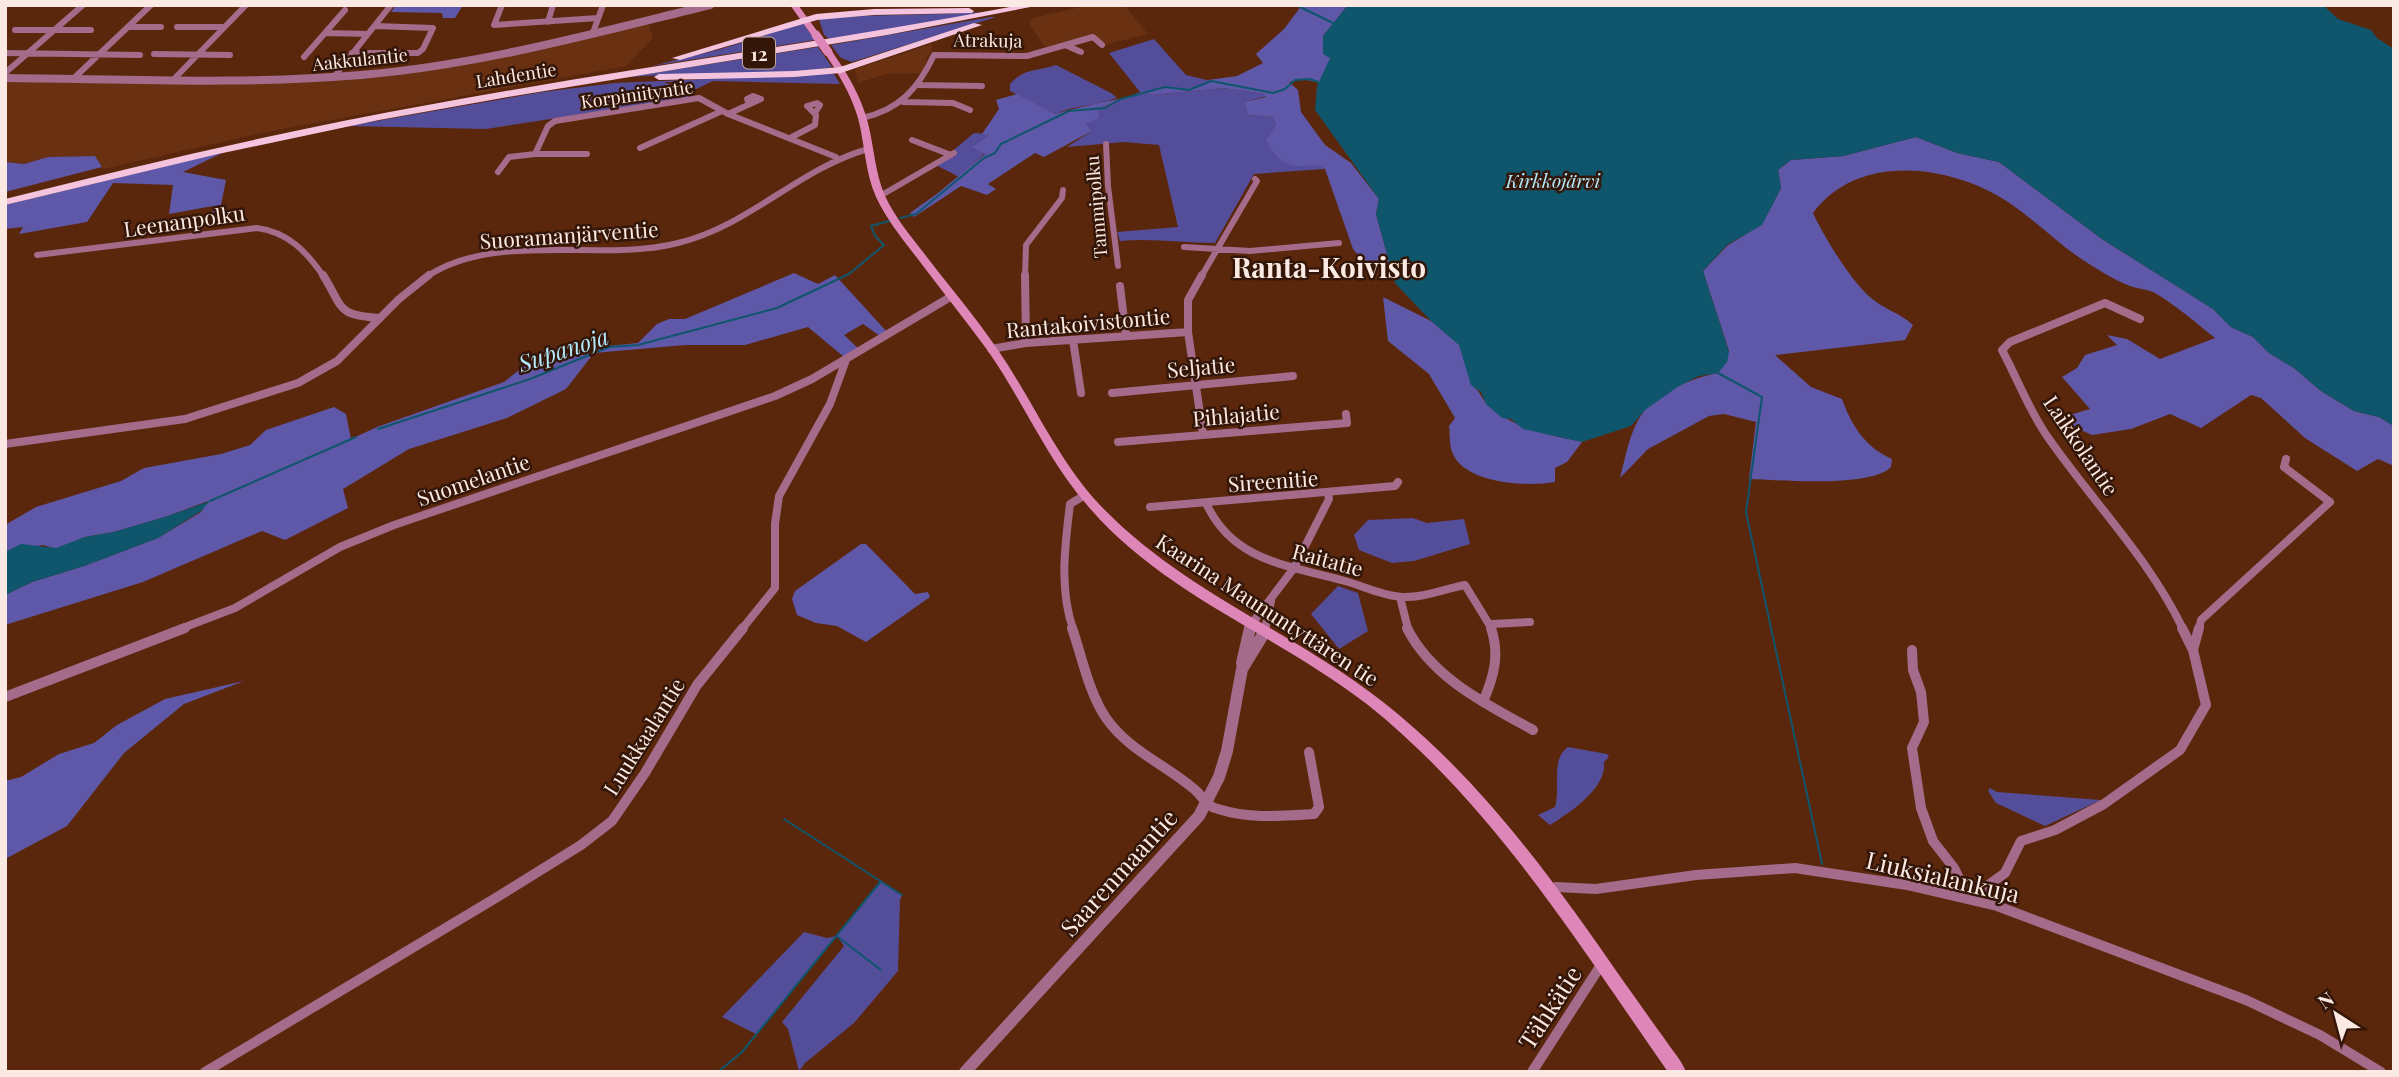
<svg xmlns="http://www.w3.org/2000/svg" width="2399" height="1077" viewBox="0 0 2399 1077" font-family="'Playfair Display',serif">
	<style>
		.built { fill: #693112 }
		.green { fill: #544d9a }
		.forest { fill: #5f57a7 }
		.water { fill: #0f566d }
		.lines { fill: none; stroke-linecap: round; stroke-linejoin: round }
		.stream { stroke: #0f566d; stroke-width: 2 }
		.minor-far2 { stroke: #a46b8b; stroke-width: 6 }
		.minor-far1 { stroke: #a46b8b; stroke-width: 8 }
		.minor { stroke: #a46b8b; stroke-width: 10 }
		.tertiary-far2 { stroke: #a46b8b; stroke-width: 8 }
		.tertiary-far1 { stroke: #a46b8b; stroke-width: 10 }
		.tertiary { stroke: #a46b8b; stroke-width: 12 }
		.secondary { fill: #df86b9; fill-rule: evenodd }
		.trunk { fill: #f4c4de; fill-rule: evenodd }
		.secondary-bridge { stroke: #df86b9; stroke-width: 9 }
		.labels { text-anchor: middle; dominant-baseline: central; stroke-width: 5; stroke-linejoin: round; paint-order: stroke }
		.far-street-label { font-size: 18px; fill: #fbeae3; stroke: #341608 }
		.shield { fill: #341608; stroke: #bfaaa1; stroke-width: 2 }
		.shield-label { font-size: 19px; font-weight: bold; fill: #fbeae3 }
		.far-water-label { font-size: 19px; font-style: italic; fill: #b3e8fd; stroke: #341608 }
		.street-label { font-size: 21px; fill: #fbeae3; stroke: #341608 }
		.water-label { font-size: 23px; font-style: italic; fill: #b3e8fd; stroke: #341608 }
		.near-street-label { font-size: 24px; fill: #fbeae3; stroke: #341608 }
		.district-label { font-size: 28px; font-weight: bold; fill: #fbeae3; stroke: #341608 }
	</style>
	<rect width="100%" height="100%" fill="#5b270c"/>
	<path class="built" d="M1090,5H1124L1148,34L1100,46L1089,36L1045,47L1029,23L1033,18Z
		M648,23L653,38L626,66L266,132L103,169L95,156L48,157L24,164L5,162V78L173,80L381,75Z
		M932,44V52L927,56L924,73L886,74L858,83L855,69Z"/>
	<path class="green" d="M998,11L829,39L824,35L819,19C878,13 938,16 998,11Z
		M991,17H996L852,62L841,58L831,45Z
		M803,23L815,40L652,66L721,49Z
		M1154,39L1186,75L1211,81L1189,90L1147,92L1152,95L1223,88L1264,94L1267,96L1244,102L1248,115L1273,117L1276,125L1325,169L1254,174L1215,243C1183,243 1152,238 1120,241L1117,232L1178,227L1159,145L1124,142L1067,147L1092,131L1086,124L1098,109L1140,92L1109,53Z
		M818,47L832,67C765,79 696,72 628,77Z
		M1056,65L1111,93L1117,98C1095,106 1075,105 1056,114L1010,91V84C1024,68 1038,71 1056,65Z
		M822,74H834L840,84L713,81L694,90L675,82H664L691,94L688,98L486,129L348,126L543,92L615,83Z
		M974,133L990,134L973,147L985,153L959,177L936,165Z
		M1413,518L1427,523L1464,519L1470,544L1414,561L1392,563L1359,550L1354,535L1368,520Z
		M1338,586L1358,593L1368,631L1339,649L1311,614Z
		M1568,747L1607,754L1609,757L1604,762C1607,789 1569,813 1550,825L1538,815L1555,807C1561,787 1550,760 1568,747Z
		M1990,788L1997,792L2101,800L2045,826L1996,803L1988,791Z
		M881,881L902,895L900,900L898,971L854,1023L805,1063L799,1071L788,1029L782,1022L844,946L837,936L756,1034L722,1017L804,932L827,938L836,936Z"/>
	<path class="forest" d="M396,5H463L455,18H443L442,13L391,12Z
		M1302,5H1348L1323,36L1331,58L1321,83L1302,79L1289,82L1298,90L1301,112L1325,145L1351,163L1379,199L1376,214L1392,272L1367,265L1353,249L1325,169L1318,165C1290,168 1280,166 1266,140L1276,125L1273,117L1248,115L1244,102L1266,97L1264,94L1223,88L1152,95L1146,92L1169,86L1189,90L1210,81L1208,80L1237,76L1263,63L1256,54L1284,29Z
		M1017,94L1056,114C1063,111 1117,98 1122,99L1098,109L1099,118L1086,124L1092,131L1044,157L1035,153L988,184L996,189L987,195L961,186L914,217L910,213L938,193L985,154L972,147L989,135L982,134L999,109L996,100Z
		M1916,137L1957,153L1999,162L2102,239L2213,309L2231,327L2253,337L2269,353L2294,368L2321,391L2354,411L2379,417L2394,426V466L2378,459L2357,471L2305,438L2261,398L2251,395L2201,428L2170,414L2131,429L2092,435L2056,419L2090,409L2062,377L2077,368L2085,355L2117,345L2107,335L2127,339L2160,359L2215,338C2196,323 2177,306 2155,293C2148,289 2138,289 2130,286C2114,280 2097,269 2083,260C2058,244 2036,221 2011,204C1954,165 1859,151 1813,213C1824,237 1851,281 1871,298C1884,309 1900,313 1913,325L1905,340L1775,355L1811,387L1842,399C1851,425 1866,448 1892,459L1891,467C1871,488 1779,480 1749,479L1756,422L1724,414L1709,416L1648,449L1620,478C1626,456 1630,428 1645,410C1661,391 1695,377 1718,373L1729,351L1703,271L1727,246L1762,224L1781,188L1778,170L1791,160L1843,156Z
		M224,152L183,172L226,180L219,215L212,216L213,206L169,214L173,185L113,183L87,222L19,234L23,227L5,229V205Z
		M95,156L102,167L5,192V162L24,164L48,157Z
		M794,273L818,284L835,275L887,332L880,336L863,324L844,335L859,349L844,357L808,327L745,345H685L594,353L566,389L507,418L409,449L343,489L348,508L285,540L262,531L143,582L5,625V595L32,582L84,566L158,538L201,512L208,501L168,516L114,532L85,537L56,549L43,545L5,552V525L36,507L121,481L144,468L221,454L250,445L266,430L334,407L346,414L351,439L377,427L504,382L548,347L583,355L608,346L638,343L657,324L669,319H685Z
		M1383,297L1431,321L1460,345L1471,384C1481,392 1481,398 1488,405C1514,429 1549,435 1582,442L1567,462L1555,468V482C1528,487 1466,484 1453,454C1449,446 1450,434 1449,426L1455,418L1429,374L1388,341Z
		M861,544H866L915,594L928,592L930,597L866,642L837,626L816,623L797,615L792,599L795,591Z
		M244,681L184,704L124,753L67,826L5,859V781L21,777L59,754L94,743L117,725L165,699Z"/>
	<path class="water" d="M1348,5H2323L2338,19L2371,30L2377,38L2394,49V426L2379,417L2354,411L2321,391L2294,368L2269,353L2253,337L2231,327L2213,309L2102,239L1999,162L1957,153L1916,137L1843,156L1791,160L1778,170L1781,188L1762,225L1727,245L1703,271L1729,352L1727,362L1718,373L1699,376L1679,386L1645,410L1631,426L1582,442L1523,429L1511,419L1502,418L1486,404L1481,392L1471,385L1459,345L1431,321L1395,283L1376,214L1379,199L1315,110L1317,86L1330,58L1323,54V36Z
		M210,501L201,511L158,538L84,566L32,582L5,595V552L21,544L56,548L85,537L114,532L168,516Z"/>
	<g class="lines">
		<path class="stream" d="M1296,5L1335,24
			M900,218L916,214L984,158L995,153L1001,144L1069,111L1105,108L1121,99L1165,87L1189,90L1211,81L1273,93L1285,89L1295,80L1310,79L1321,83
			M1718,373L1762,397L1746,512L1822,864
			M378,429L530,379L609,347L638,345L777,308L849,274L884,245L875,236L871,226L889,221
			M210,501L356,437
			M784,819L902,895
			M838,937L881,970
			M718,1072L742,1052L881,881"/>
		<path class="minor-far2" d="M502,5L494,25L598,18
			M548,22L553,5
			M129,27H161
			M177,27H224
			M15,30H91
			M325,33L368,34
			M596,34L594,30L603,5
			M1065,45L1093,37L1102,45
			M5,53L140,55
			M352,53H418L423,49L433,28L375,26
			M154,54L230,55
			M304,57L345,10
			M5,73L83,5
			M333,78L391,5
			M73,79L151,5
			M173,80L246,5
			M918,85L982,86
			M903,102L953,103L970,110
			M728,114L761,99L753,96L747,99L749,104
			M862,118C899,110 918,89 934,55L1027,56L1065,45L1081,52
			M790,138L815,125L816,115L807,106L817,103L820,105L815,113
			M912,140L951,155
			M1106,144L1108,186L1118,266
			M640,148L722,111
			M587,154H535L548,126L555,121L699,98L728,114L836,157
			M498,172L509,157L535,154
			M880,196L954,153
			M1184,247L1250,251L1339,243
			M37,255L257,228C288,232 307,252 324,277
			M426,277C496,230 600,263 678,243C749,226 798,169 868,149
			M1025,277L1026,245L1062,198L1063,190
			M1201,277L1257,181L1255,179"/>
		<path class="minor-far1" d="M323,275C344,308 335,315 380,318
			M1025,275L1026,343
			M1202,275L1188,300V332L1203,434
			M1120,286L1126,336
			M2140,319L2105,303L2010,342L2002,350C2017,378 2029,410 2047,436C2092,501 2149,558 2183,629
			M1073,340L1081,393
			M991,349L1026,343L1188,332
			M1112,393L1293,376
			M1118,442L1347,423L1346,414
			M5,444L185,419L298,383L337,361L399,299L429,275
			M1206,503C1233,562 1288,565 1345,581C1363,586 1382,596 1402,597C1423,598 1444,589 1465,585L1492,629
			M1150,507L1395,486L1398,482
			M1400,597L1408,629
			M1492,624L1530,622
			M1250,626L1294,568L1329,499L1328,493
			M180,629L235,608L340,547L394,525L775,396L812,379L952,296
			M742,629L775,588V524L779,496L830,404L846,360
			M1073,629C1059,588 1065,546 1070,504L1085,495
			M1265,629L1271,601
			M2199,629L2201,620L2330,502L2284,467L2286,459"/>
		<path class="minor" d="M1072,628C1082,657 1089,693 1106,718C1129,751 1165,764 1194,789C1203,796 1205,806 1218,809C1250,819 1281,816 1314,814L1319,807L1309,752
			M1407,628C1432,678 1486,704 1533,730
			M2182,628L2193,650
			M1264,633L1265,628
			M1912,650L1913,670L1921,692L1924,722L1912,748L1921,808L1933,841L1954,868L1969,899L2005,873L2021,841L2055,830L2104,804L2180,750L2206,705L2193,650L2199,628
			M5,697L185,628
			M1483,702C1494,676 1500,655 1491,628
			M1548,890L1556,887L1596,889L1696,875L1795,868L1907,885L1997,906L2246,1000L2320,1035L2381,1072
			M205,1072L494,899L581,845L612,821L645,773L697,685L743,628
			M1532,1072L1601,965"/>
		<path class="tertiary-far2" d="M5,78C123,79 243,85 361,75C480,65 595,33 710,5"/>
		<path class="tertiary-far1" d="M1249,629L1250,626"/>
		<path class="tertiary" d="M1242,663L1250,628
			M965,1072L1199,816L1219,777L1227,751L1242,669L1264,633"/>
		<path class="secondary" d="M790,5H798L820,35L819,37H813Z
			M825,50H831C847,73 861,96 868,123C874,147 875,173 885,196C895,217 909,234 923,252C948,285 975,316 998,350C1033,401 1057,459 1099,504C1168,577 1258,617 1340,671C1460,750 1544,866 1624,982C1637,1000 1650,1019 1664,1038C1671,1049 1681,1059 1686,1072H1668C1577,942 1493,805 1368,705C1277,634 1163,595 1087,505C1047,459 1023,401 988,351C964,318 938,286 914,254C900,236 886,218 876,197C865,172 865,145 858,118C851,94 838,73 824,52Z"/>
		<path class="trunk" d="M1021,5H1041L887,35L508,97L379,120L218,154L5,205V199C147,163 289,130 433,104C629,68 826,42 1021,5Z
			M969,8L974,11L972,13L874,15L817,20L680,60L672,58L816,14L874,9Z
			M974,23L982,25L841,73L794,77L659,80L654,77L659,74L794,71L840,67Z"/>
		<path class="secondary-bridge" d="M816,35L828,52"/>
	</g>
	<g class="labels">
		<g class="far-street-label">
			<text transform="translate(988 40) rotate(1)">Atrakuja</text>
			<text transform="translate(360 59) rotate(-6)">Aakkulantie</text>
			<text transform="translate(516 75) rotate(-9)">Lahdentie</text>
			<text transform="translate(637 94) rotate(-8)">Korpiniityntie</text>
			<text transform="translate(1096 207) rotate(-95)">Tammipolku</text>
		</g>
		<rect class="shield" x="743" y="37.5" width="32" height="31" rx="5"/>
		<g class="shield-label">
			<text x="759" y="53">12</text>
		</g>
		<g class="far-water-label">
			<text x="1553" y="180">Kirkkojärvi</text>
		</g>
		<g class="street-label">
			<text transform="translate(184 220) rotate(-8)">Leenanpolku</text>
			<text transform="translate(569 234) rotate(-4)">Suoramanjärventie</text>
			<text transform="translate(1088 322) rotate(-5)">Rantakoivistontie</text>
			<text transform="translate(1201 366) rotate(-5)">Seljatie</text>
			<text transform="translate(1236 414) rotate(-5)">Pihlajatie</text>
			<text transform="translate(2082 445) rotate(56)">Laikkolantie</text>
			<text transform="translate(473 479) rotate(-19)">Suomelantie</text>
			<text transform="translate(1273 480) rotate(-4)">Sireenitie</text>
			<text transform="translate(1328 559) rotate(15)">Raitatie</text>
			<text transform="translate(1268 609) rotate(33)">Kaarina Maununtyttären tie</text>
			<text transform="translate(643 736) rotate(-58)">Luukkaalantie</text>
		</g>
		<g class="water-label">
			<text transform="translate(563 349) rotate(-18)">Supanoja</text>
		</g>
		<g class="near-street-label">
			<text transform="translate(1118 872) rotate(-48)">Saarenmaantie</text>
			<text transform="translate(1943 876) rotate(13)">Liuksialankuja</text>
			<text transform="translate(1549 1007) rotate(-57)">Tähkätie</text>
		</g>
		<g class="district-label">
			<text x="1329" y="266">Ranta-Koivisto</text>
		</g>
	</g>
	<rect width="2399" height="1077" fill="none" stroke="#fbeae3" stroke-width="14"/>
	<g transform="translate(2336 1014) rotate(324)" stroke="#341608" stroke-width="5" paint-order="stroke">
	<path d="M0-5L12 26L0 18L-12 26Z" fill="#fbeae3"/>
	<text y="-10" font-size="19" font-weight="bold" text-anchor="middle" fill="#fbeae3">N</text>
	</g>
</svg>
